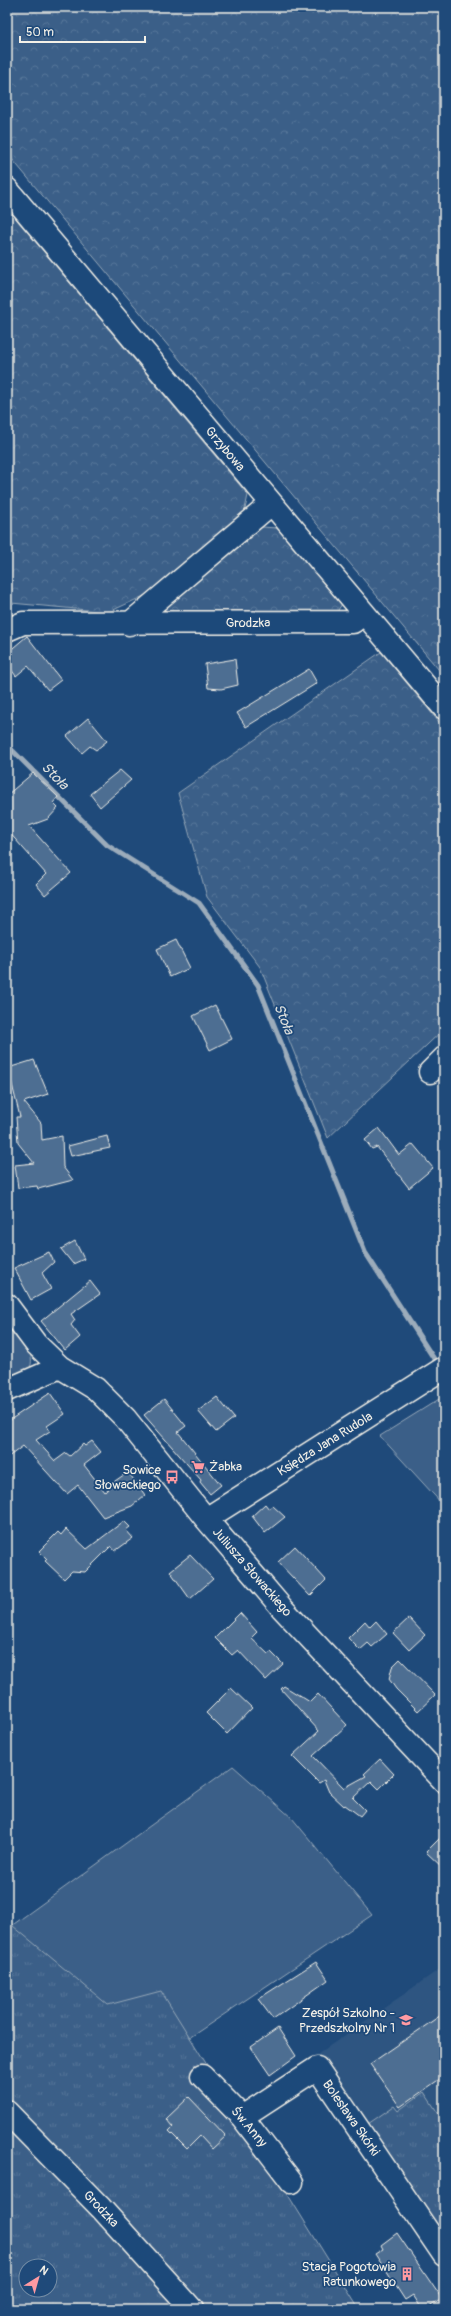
<svg xmlns="http://www.w3.org/2000/svg" width="451" height="2316" viewBox="0 0 451 2316" font-family="Pangolin,sans-serif">
	<style>
		.built { fill: #2d5581 }
		.grass { fill: #3a5f88; stroke: #97a8b8 }
		.forest { fill: url(#forest-crowns); stroke: #97a8b8 }
		.park { fill: url(#park-tufts); stroke: #97a8b8; fill-rule: evenodd }
		.lines { fill: none; stroke-linecap: round; stroke-linejoin: round }
		.stream { stroke: #9cacbb; stroke-width: 5 }
		.building { fill: #4d6e92; stroke: #f4f1e8 }
		.minor-casing { stroke: #f4f1e8; stroke-width: 25 }
		.minor { stroke: #1f4a7a; stroke-width: 22 }
		.labels { text-anchor: middle; dominant-baseline: central; stroke-width: 3.5; stroke-linejoin: round; paint-order: stroke }
		.street-label { font-size: 13px; fill: #f4f1e8; stroke: #1f4a7a }
		.poi-label { font-size: 13px; fill: #f4f1e8; stroke: #1f4a7a; text-anchor: end }
		.water-label { font-size: 14px; font-style: italic; fill: #dee0dd; stroke: #1f4a7a }
	</style>
	<defs>
		<pattern id="forest-crowns" width="20" height="18" patternUnits="userSpaceOnUse"><rect width="20" height="18" fill="#3a5f88"/><path d="M2 6a3 3 0 1 1 6 0M12 15a3 3 0 1 1 6 0" fill="none" stroke="#577699"/></pattern>
		<pattern id="park-tufts" width="24" height="20" patternUnits="userSpaceOnUse"><rect width="24" height="20" fill="#3a5f88"/><path d="M3 7l-1-3M5 7V3M7 7l1-3M15 17l-1-3M17 17v-4M19 17l1-3" fill="none" stroke="#577699"/></pattern>
	</defs>
	<rect width="100%" height="100%" fill="#1f4a7a"/>
	<filter id="ink" filterUnits="userSpaceOnUse"><feTurbulence type="fractalNoise" baseFrequency=".025" numOctaves="2"/><feDisplacementMap in="SourceGraphic" scale="8" xChannelSelector="R" yChannelSelector="G"/><feConvolveMatrix kernelMatrix="1 2 1 2 8 2 1 2 1" color-interpolation-filters="sRGB"/></filter>
	<g filter="url(#ink)">
		<path class="built" d="M444,1966V2122L424,2092L398,2111L394,2107L365,2126L318,2054Z"/>
		<path class="grass" d="M11,1331C23,1334 37,1358 29,1369L7,1380V1372L11,1368L7,1364V1332Z
			M444,1396V1506L380,1436Z
			M233,1766L292,1818L372,1915L186,2040L107,2118L7,1929Z"/>
		<path class="forest" d="M7,7H444V676L7,153Z
			M7,208L248,495L244,514L159,589L109,612L11,603L7,606Z
			M262,527L277,528L342,604L336,613L156,615Z
			M381,652L444,728V1029L328,1138L260,967L207,897L178,793Z"/>
		<path class="park" d="M7,1921L108,2005L161,1991L359,2309H7ZM26,2266H50V2290H26Z
			M424,2092L444,2122V2226L440,2229L365,2126L394,2106L398,2111Z"/>
		<g class="lines">
			<path class="stream" d="M7,745L107,845L199,903L258,985L365,1252L438,1365"/>
		</g>
		<path class="building" d="M27,636L61,680L48,690L28,666L16,676L7,664V653Z
			M235,659L238,685L221,689L208,688L205,664Z
			M309,669L317,683L246,727L237,713Z
			M88,718L107,741L96,750L90,746L82,753L67,736Z
			M120,770L131,780L100,807L90,794Z
			M33,773L58,797L53,803L58,808L48,819L29,826L71,873L45,895L36,884L46,874L7,830V795Z
			M176,940L190,968L170,977L157,949Z
			M215,1005L232,1039L210,1050L193,1016Z
			M34,1060L48,1094L24,1102L41,1123L42,1140L62,1136L63,1167L73,1180L38,1189L37,1186L18,1188L15,1165L34,1163L18,1143L16,1117H20L8,1068Z
			M379,1128L399,1155L413,1144L433,1168L409,1188L377,1147L372,1149L365,1140Z
			M107,1136L110,1148L71,1156L68,1146Z
			M75,1241L84,1259L73,1264L61,1249Z
			M49,1252L54,1262L42,1273L51,1289L31,1300L14,1268Z
			M90,1281L100,1294L71,1314L75,1320L71,1325L80,1337L65,1350L41,1321Z
			M50,1393L65,1414L47,1426L50,1431L36,1440L55,1461L66,1453L70,1456L83,1444L85,1446L92,1441L101,1452L84,1465L105,1492L115,1481L128,1472L145,1495L132,1506L103,1517L78,1485L67,1494L23,1446L7,1458V1425L10,1420Z
			M217,1397L234,1418L216,1432L198,1411Z
			M164,1399L186,1426L178,1432L221,1485L210,1494L200,1482L201,1480L144,1415Z
			M265,1504L269,1509L273,1506L285,1517L265,1533L252,1516Z
			M124,1521L130,1527L126,1530L133,1538L115,1551L111,1546L85,1572L72,1571L64,1579L45,1561L47,1559L39,1551L58,1532L61,1535L66,1529L87,1549Z
			M295,1546L326,1580L310,1596L278,1562Z
			M190,1555L213,1579L190,1599L170,1571Z
			M240,1613L257,1632L251,1638L268,1654L271,1652L283,1664L266,1680L238,1650L232,1655L215,1638Z
			M409,1618L425,1635L409,1650L393,1633Z
			M365,1621L370,1627L376,1621L387,1634L372,1647L368,1643L360,1650L348,1638Z
			M400,1659L435,1695L418,1711L396,1689L389,1679L392,1667Z
			M284,1686L310,1702L318,1694L347,1725L313,1756L344,1788L366,1776L364,1774L380,1759L394,1774L379,1789L371,1781L353,1798L365,1810L360,1816L345,1805L344,1806L329,1792L324,1780L319,1783L292,1756L319,1731L281,1689Z
			M231,1688L252,1708L227,1734L206,1713Z
			M444,1834V1869L426,1852Z
			M316,1962L328,1980L273,2019L258,1999Z
			M444,2013V2076L400,2107L370,2064Z
			M278,2028L296,2056L270,2075L251,2047Z
			M189,2097L226,2136L212,2149L200,2136L187,2149L169,2131L173,2127L166,2119Z
			M397,2233L442,2299L426,2309H422L413,2295L405,2300L375,2254L383,2249L381,2245Z"/>
		<g class="lines">
			<g class="minor-casing">
				<path id="minor" d="M7,189L444,708
					M129,624L271,504
					M7,630L23,623L353,622L364,613
					M430,1072L444,1058
					M7,1305L36,1344L60,1367L96,1389L125,1418L206,1519L282,1608L444,1781
					M7,1390L60,1367
					M206,1519L444,1368
					M202,2076L242,2117L292,2182
					M7,2112L101,2208L192,2309
					M242,2117L317,2068L444,2255"/>
			</g>
			<use href="#minor" class="minor"/>
		</g>
	</g>
	<defs>
		<g id="supermarket-bare" transform="scale(1.08)"><path d="M-6-5.5h2.5l.6 2H6L4.5 2H-2.5L-4.4-4H-6ZM-1.5 3.2a1.3 1.3 0 1 0 .1 0ZM3 3.2a1.3 1.3 0 1 0 .1 0Z" fill="#ff9aa2" stroke="#1f4a7a" stroke-width="2.5" paint-order="stroke"/></g>
		<g id="bus-bare" transform="scale(1.08)"><path d="M-5-6H5V4H4V6H2V4H-2V6H-4V4H-5ZM-3.5-4V0h7V-4ZM-3.5 1.2v1.5H-2V1.2ZM2 1.2v1.5H3.5V1.2Z" fill="#ff9aa2" stroke="#1f4a7a" stroke-width="2.5" paint-order="stroke"/></g>
		<g id="school-bare" transform="scale(1.08)"><path d="M0-5L7-2L0 1L-7-2ZM-4 1L0 2.5L4 1V4Q0 6-4 4Z" fill="#ff9aa2" stroke="#1f4a7a" stroke-width="2.5" paint-order="stroke"/></g>
		<g id="building-bare" transform="scale(1.08)"><path d="M-4-6H4V6H1V3H-1V6H-4ZM-2.5-4.3h1.7v1.8h-1.7ZM.8-4.3h1.7v1.8H.8ZM-2.5-1h1.7V.8h-1.7ZM.8-1h1.7V.8H.8Z" fill="#ff9aa2" stroke="#1f4a7a" stroke-width="2.5" paint-order="stroke"/></g>
	</defs>
	<g fill-rule="evenodd">
		<use href="#supermarket-bare" x="198" y="1467"/>
		<use href="#bus-bare" x="172" y="1477"/>
		<use href="#school-bare" x="406" y="2020"/>
		<use href="#building-bare" x="407" y="2274"/>
	</g>
	<g class="labels">
		<g class="street-label">
			<text transform="translate(225 449) rotate(50)">Grzybowa</text>
			<text x="248" y="623">Grodzka</text>
			<text transform="translate(325 1444) rotate(-32)">Księdza Jana Rudola</text>
			<text transform="translate(252 1572) rotate(49)">Juliusza Słowackiego</text>
			<text transform="translate(351 2118) rotate(55)">Bolesława Skórki</text>
			<text transform="translate(249 2127) rotate(50)">Św.Anny</text>
			<text transform="translate(101 2209) rotate(47)">Grodzka</text>
		</g>
		<g class="poi-label">
			<text x="209" y="1467" text-anchor="start">Żabka</text>
			<text x="161" y="1470">Sowice<tspan x="161" dy="15">Słowackiego</tspan></text>
			<text x="395" y="2013">Zespół Szkolno -<tspan x="395" dy="15">Przedszkolny Nr 1</tspan></text>
			<text x="396" y="2267">Stacja Pogotowia<tspan x="396" dy="15">Ratunkowego</tspan></text>
		</g>
		<g class="water-label">
			<text transform="translate(55 776) rotate(45)">Stoła</text>
			<text transform="translate(284 1019) rotate(68)">Stoła</text>
		</g>
	</g>
	<rect width="451" height="2316" fill="none" stroke="#1f4a7a" stroke-width="24"/>
	<rect x="12" y="12" width="427" height="2292" fill="none" stroke="#f4f1e8" stroke-width="1.5" filter="url(#ink)"/>
	<g transform="translate(38 2278) rotate(37)"><circle r="19" fill="#1f4a7a" stroke="#748da6"/>
	<path d="M0-3L7 15L0 10L-7 15Z" fill="#ff9aa2"/>
	<text y="-6" font-size="11" font-weight="bold" text-anchor="middle" fill="#f4f1e8">N</text>
	</g>
	<path d="M20 36v6h125v-6" fill="none" stroke="#f4f1e8" stroke-width="2"/>
	<text x="26" y="36" font-size="12" fill="#f4f1e8" stroke="#1f4a7a" stroke-width="3" paint-order="stroke">50 m</text>
</svg>
